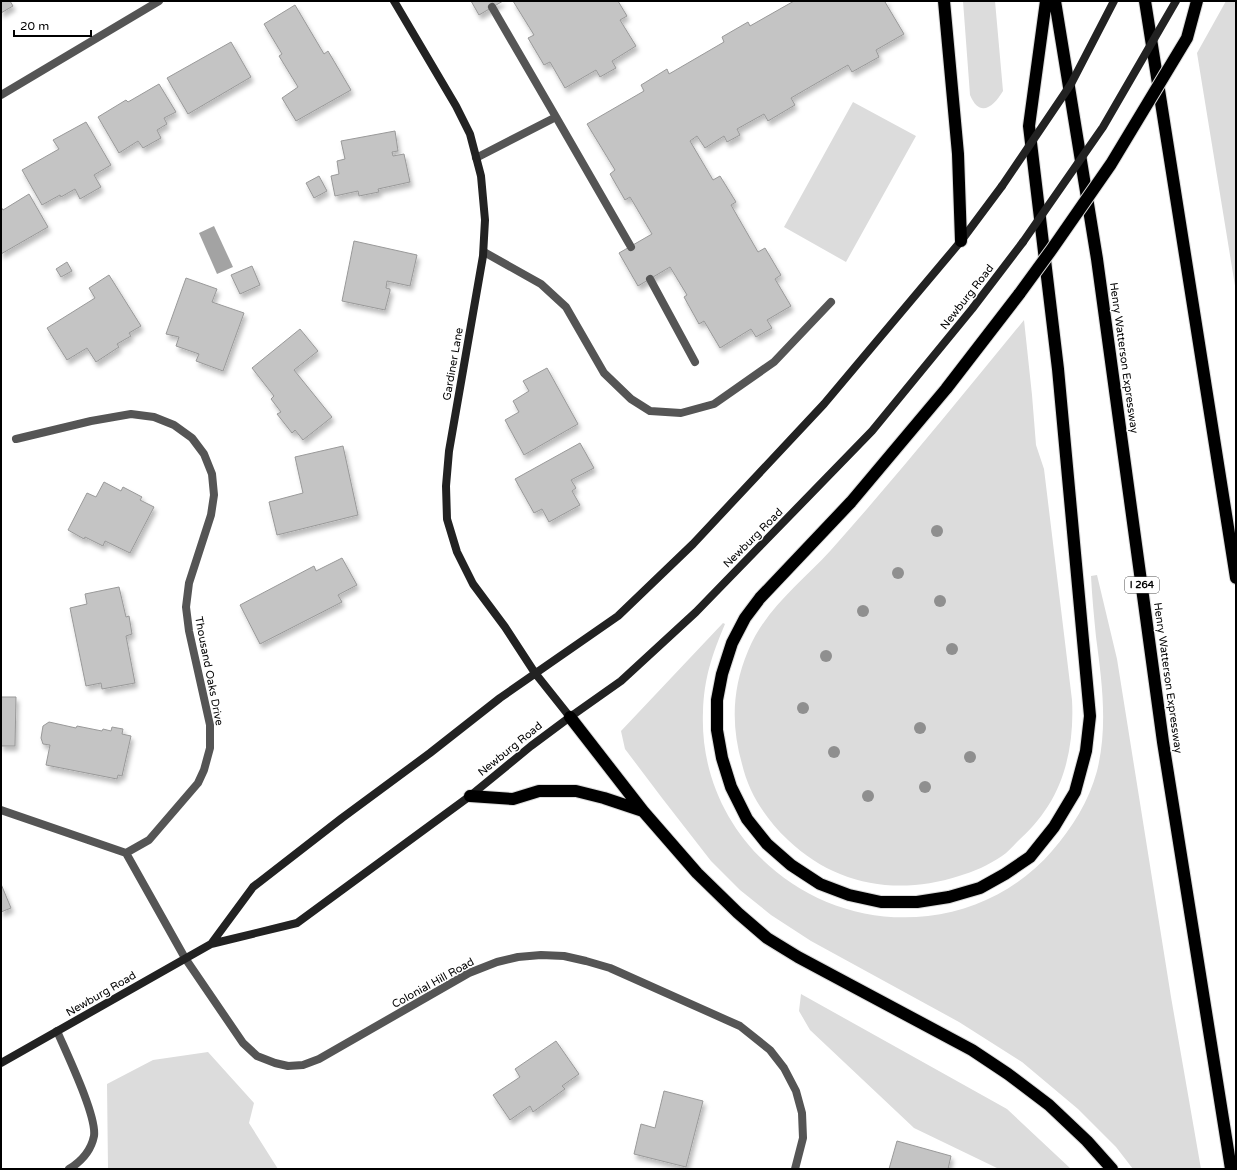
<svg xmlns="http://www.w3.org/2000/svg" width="1237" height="1170" viewBox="0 0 1237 1170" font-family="'Varela Round',sans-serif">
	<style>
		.green { fill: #dcdcdc }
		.water { fill: #a3a3a3 }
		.building { fill: #c4c4c4; stroke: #999; filter: url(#shadow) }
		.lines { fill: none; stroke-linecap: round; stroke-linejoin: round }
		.highway-casing { stroke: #dbdbdb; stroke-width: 14 }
		.lane { stroke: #555; stroke-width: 8 }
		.street { stroke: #555; stroke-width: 8 }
		.secondary { stroke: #222; stroke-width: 8 }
		.highway { stroke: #000; stroke-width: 12 }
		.highway-bridge-casing { stroke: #dbdbdb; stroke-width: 14; stroke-linecap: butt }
		.secondary-bridge { stroke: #222; stroke-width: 8 }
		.highway-bridge { stroke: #000; stroke-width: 12 }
		.tree { fill: #8f8f8f }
		.labels { text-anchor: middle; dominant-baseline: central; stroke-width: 3; stroke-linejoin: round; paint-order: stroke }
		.shield { fill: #fff; stroke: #4c4c4c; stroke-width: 1 }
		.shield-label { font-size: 10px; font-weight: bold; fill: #000 }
		.street-label { font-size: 11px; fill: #000; stroke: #fff }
	</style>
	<defs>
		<filter id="shadow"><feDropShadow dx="2.5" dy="4.5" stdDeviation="2" flood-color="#0004"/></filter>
	</defs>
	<rect width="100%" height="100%" fill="#fff"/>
	<path class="green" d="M963,1H995L1003,91C994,106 980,119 970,95Z
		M1226,1H1236V292L1197,53Z
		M853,102L916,136L846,262L784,227Z
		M1024,320L1032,395L1036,445L1044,469L1072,700C1074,736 1068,775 1048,806C1040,819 1028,832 1017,842C1012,847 1007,853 1002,856C989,865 973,872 959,876C897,896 835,885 788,840C766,819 749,794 742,764C731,725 732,689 748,651C765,609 801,583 831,550C897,476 960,398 1024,320Z
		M1097,575L1117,659L1171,997L1201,1169H1133L1116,1147L1078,1109L1022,1062L959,1022L811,941L771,915L740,890L711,861L662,798L625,749L621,731L723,623L725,624C712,655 704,678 703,712C698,835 808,930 928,916C976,911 1021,887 1052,851C1072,828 1089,801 1097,771C1108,727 1102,682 1096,637C1094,617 1092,596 1091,576Z
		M801,994L1007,1109L1071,1169H999L914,1128L810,1030L799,1011Z
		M208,1052L254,1103L249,1123L278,1169H108L107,1084L153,1060Z"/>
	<path class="water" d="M214,226L233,267L217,274L199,233Z"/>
	<path class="building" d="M1,1H10L13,6L1,13Z
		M471,1H503L479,15Z
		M513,1H618L627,16L620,20L636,46L612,61L616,68L600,77L596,70L565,88L550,62L544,65L528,38L534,35Z
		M794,1H888L885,2L904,34L876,50L879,57L852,72L848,65L791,98L795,105L768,121L764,114L737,129L740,135L727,142L724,136L705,148L697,136L690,141L713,180L720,176L736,202L731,205L758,252L765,248L781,275L775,279L791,306L767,320L772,328L756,337L751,329L720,348L704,321L699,324L684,297L687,295L670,267L638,286L619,253L652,234L630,197L625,200L610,174L615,170L587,124L644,91L641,85L646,82L667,69L669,74L724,42L722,37L748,22L750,26Z
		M295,5L324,54L328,51L351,90L296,121L282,98L298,87L279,56L282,54L264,24Z
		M231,42L251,77L188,114L167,78Z
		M159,84L176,112L164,118L167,124L157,130L161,138L143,148L138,141L119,153L98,117L126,100L128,102Z
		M86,122L111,165L94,175L101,187L80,199L75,189L61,197L60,195L42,205L22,170L59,149L53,140Z
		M395,131L398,151L392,152L393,156L404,154L410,182L378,189L379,192L359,196L358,191L335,196L331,176L339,174L337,161L345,159L341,141Z
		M319,176L327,191L314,198L306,183Z
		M29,194L48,227L1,254V207L3,210Z
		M354,241L417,255L410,286L387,281L386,288L390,289V291L385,310L342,301Z
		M67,262L72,271L61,277L56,269Z
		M252,266L260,285L240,294L231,275Z
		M109,275L141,326L129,333L131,336L117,344L119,347L96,362L87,348L67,360L47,328L95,298L89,288Z
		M186,278L217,289L212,302L244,313L223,371L196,361L199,354L176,346L179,337L166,334Z
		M300,329L318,351L294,370L332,417L303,440L295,430L292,433L277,414L281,412L271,399L274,396L252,368Z
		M547,368L578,424L524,455L505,420L519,412L513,401L529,391L523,381Z
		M580,443L594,468L571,480L576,488L572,491L580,505L549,522L542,509L534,513L515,479Z
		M343,446L358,515L277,535L269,502L303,493L295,457Z
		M104,482L121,491L123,487L142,497L140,500L154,507L130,553L105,541L103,546L85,537L84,539L68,530L87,493L96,497Z
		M342,558L357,585L338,595L342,602L260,644L240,605L314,566L316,571Z
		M119,587L126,617L129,616L132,634L126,636L135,683L102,689L101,683L86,686L70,608L87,604L85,594Z
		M1,697H16L15,746H1Z
		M49,722L76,728L77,726L102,731L103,729L111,731L112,727L123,729L122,734L131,736L122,776L118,775L117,779L46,765L50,745L43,744L41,738L43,726Z
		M1,884L11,908L1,912Z
		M556,1041L579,1074L562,1086L565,1089L533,1112L530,1106L510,1120L493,1095L520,1077L515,1069Z
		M664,1091L703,1101L686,1167L634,1154L641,1124L655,1128Z
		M897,1141L951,1156L948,1169H889Z"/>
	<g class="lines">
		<g class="highway-casing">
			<path id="highway" d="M944,1L958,154L961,241
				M1055,1L1097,259L1163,742L1231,1169
				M1145,1L1236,578
				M1020,293L946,389L851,502L760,598L745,618L732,643L722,674L717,700V730L722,758L731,787L747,819L767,844L791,865L820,884L849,895L881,902H917L949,897L980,888L1005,874L1030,857L1054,827L1075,792L1086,751L1090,716L1058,369L1029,126L1046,1
				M570,717L643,811L697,873L738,913L767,938L798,957L972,1050L1008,1074L1049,1105L1087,1141L1112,1169
				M470,796L513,799L539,791H576L604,798L643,811"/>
		</g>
		<path class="lane" d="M556,117L631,247
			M476,158L556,117L492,7
			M484,252L541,284L566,307L604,373L631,399L650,411L681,413L714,404L774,362L831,302
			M650,279L695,362
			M57,1031C66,1052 97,1116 94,1136C91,1151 82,1161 69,1169"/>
		<path class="street" d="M1,95L159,1
			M16,439L91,421L131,414L154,417L174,425L192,438L204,454L212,474L214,495L211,515L189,583L186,607L189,631L210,725V748L204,770L198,783L149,840L126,853
			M1,810L126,853L185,958L243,1043L257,1056L275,1063L288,1066L303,1065L319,1059L469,973L497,962L518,957L541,955L564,956L586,961L610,968L740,1026L770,1050L784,1068L796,1091L802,1113L803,1138L795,1169"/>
		<path class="secondary" d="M394,1L456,106L470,134L481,176L485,220L483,256L449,451L446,486L447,519L457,552L473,584L505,627L535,673L570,717
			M211,944L253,887L342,818L430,753L500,698L618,616L693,544L824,404L961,241L1002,186
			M1,1063L211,944L297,923L470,796L531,746L570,717L621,681L696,612L872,431L972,309L1023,242"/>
		<use href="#highway" class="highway"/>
		<g class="highway-bridge-casing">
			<path id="highway-bridge" d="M1020,293L1052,249L1111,164L1187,38L1197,1"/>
		</g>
		<path class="secondary-bridge" d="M1002,186L1071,84L1114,1
			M1023,242L1103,127L1176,1"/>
		<use href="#highway-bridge" class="highway-bridge"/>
	</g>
	<g class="tree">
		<circle cx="937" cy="531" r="6"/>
		<circle cx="898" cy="573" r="6"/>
		<circle cx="940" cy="601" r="6"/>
		<circle cx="863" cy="611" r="6"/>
		<circle cx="952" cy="649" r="6"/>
		<circle cx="826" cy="656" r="6"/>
		<circle cx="803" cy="708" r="6"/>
		<circle cx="920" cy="728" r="6"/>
		<circle cx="834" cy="752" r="6"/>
		<circle cx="970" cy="757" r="6"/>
		<circle cx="925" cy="787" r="6"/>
		<circle cx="868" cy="796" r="6"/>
	</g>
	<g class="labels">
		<rect class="shield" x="1125" y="577" width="34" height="16" rx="3"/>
		<g class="shield-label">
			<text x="1142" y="585">I 264</text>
		</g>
		<g class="street-label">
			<text transform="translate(967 297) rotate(-52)">Newburg Road</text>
			<text transform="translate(1124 358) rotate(82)">Henry Watterson Expressway</text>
			<text transform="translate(453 364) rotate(-80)">Gardiner Lane</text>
			<text transform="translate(753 538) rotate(-45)">Newburg Road</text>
			<text transform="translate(209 671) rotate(79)">Thousand Oaks Drive</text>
			<text transform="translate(1168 678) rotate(82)">Henry Watterson Expressway</text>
			<text transform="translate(510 749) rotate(-39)">Newburg Road</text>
			<text transform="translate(433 983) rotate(-29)">Colonial Hill Road</text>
			<text transform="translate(101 994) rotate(-30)">Newburg Road</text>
		</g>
	</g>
	<rect width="1237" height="1170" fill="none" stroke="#000000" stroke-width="4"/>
	<path d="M14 30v6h77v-6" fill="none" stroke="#000000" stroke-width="2"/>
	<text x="20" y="30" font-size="12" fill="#000000" stroke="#ffffff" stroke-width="3" paint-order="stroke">20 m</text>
</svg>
